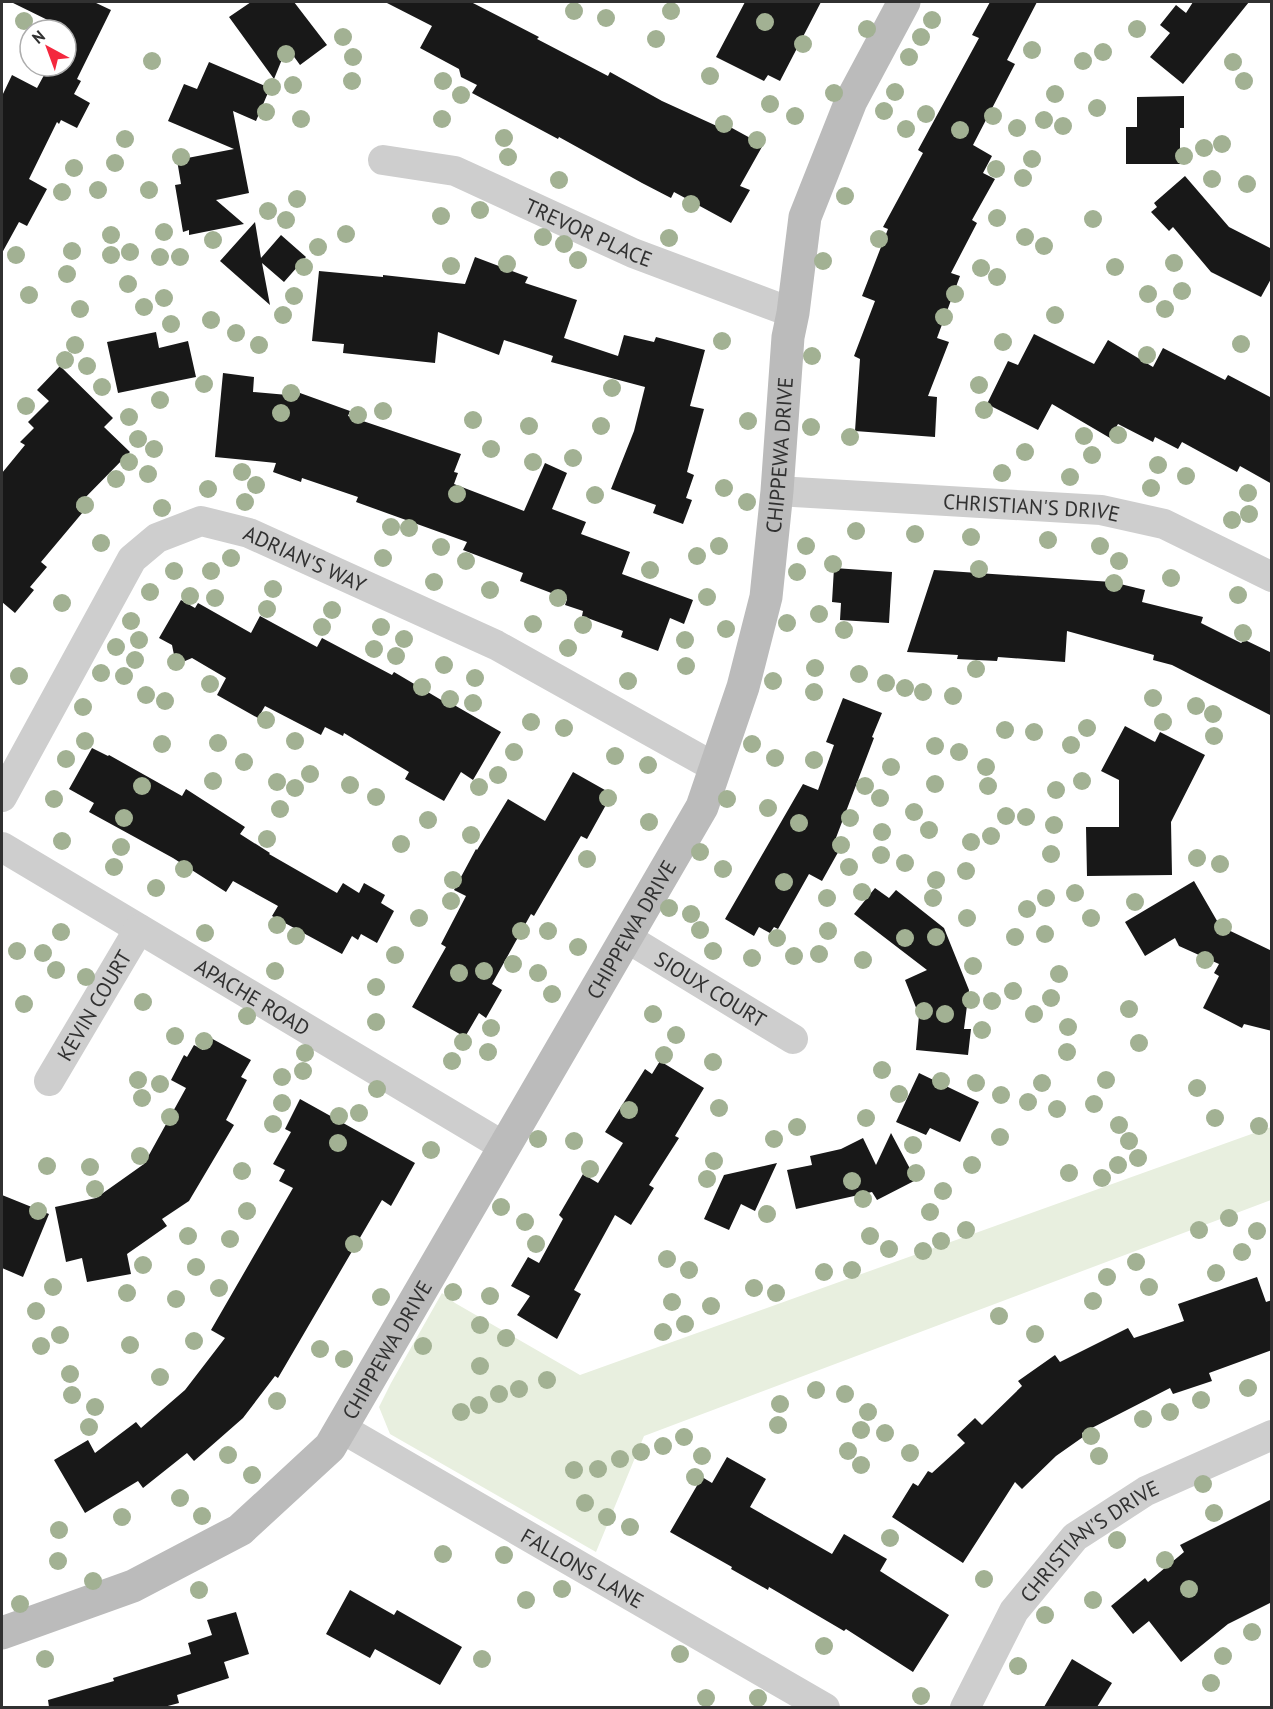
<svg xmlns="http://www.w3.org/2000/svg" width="1273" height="1709" viewBox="0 0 1273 1709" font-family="'PT Sans',sans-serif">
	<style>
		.green { fill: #e8efdf }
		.building { fill: #181818 }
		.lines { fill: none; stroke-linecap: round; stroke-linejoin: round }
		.street { stroke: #cecece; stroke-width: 30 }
		.secondary { stroke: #bbb; stroke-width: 33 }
		.tree { fill: #a2b193 }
		.labels { text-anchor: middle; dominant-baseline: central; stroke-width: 6; stroke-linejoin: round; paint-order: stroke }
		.street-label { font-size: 21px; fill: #313131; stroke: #fff }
	</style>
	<rect width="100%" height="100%" fill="#fff"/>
	<path class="green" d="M1271,1127V1200L644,1436L596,1552L390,1434L379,1407L391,1383L442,1293L455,1303L580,1375Z"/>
	<path class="building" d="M11,2H94L111,10L77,79L81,81L74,94L90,103L77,128L61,120L59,124L57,122L29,179L47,189L27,226L19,222L2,253V96L12,75L37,88L49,66H66V33L68,30Z
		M251,2H294L327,45L300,65L287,47L274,79L229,17Z
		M385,2H471L539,37L537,39L608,76L610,72L662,101L719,127L721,122L763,145L740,186L750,190L731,223L674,192L671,198L642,183L559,137L558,139L472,93L477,85L461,77L459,69L420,48L432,26Z
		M745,2H821L780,81L768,75L764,81L716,57Z
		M990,2H1037L1007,60L1015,64L973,145L992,156L983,173L995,179L972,220L977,223L951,273L960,276L937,338L949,342L928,396L937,397L935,437L855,431L860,359L854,356L875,301L862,296L888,229L883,227L923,153L918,150L979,38L972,35Z
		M1193,2H1249L1183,84L1150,57L1170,33L1160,25L1176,5L1186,13Z
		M209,62L270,88L256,121L233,111L249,193L216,200L244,224L189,235V230L183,232L175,185L181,184L177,160L234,149L168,121L184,84L197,89Z
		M1184,96V128H1180V164H1126V127H1137V97Z
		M1185,176L1229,227L1272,249V277L1261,297L1211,272L1173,227L1169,231L1151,212L1157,207L1154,203Z
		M255,222L261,258L281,235L306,257L284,282L262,263L270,305L220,261Z
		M475,257L528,277L525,283L577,300L564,338L618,356L624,335L654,342L656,337L705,350L690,406L704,409L687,472L694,475L686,498L692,500L683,524L653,513L656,505L611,489L634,431L645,387L551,362L553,356L504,340L499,355L438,332L435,363L343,353L344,344L312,341L319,271L383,277V275L465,284Z
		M156,332L159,348L188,341L196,377L118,393L107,342Z
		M1034,334L1094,364L1108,340L1153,367L1163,348L1225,380L1228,375L1272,398V484L1240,466L1237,472L1182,442L1178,449L1155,437L1153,442L1118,424L1110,438L1052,404L1038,430L987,404L1008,361L1018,365Z
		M60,366L113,418L104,427L130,452L76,507L83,512L41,562L47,567L30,587L34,590L15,613L2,602V473L25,445L20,442L34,428L28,422L49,401L37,390Z
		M223,373L254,377L253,392L299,396L300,393L350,411L348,416L461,454L454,472L458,473L454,484L524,511L545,463L567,473L552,509L586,522L581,534L630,552L622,574L693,600L684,624L670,618L658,651L621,637L623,631L582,616L583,611L565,605L567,599L520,581L523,573L463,550L467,542L356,502L358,497L302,478L301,482L273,472L276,463L215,457Z
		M834,568L892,572L889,623L840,620L841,603L832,602Z
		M934,570L1112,582L1145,590L1142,602L1203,617L1201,623L1241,643L1245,640L1272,653V716L1172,665L1153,660L1154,655L1067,631L1065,662L998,657L997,661L957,659L958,655L907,652Z
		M181,600L195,608L198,603L251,633L260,616L317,647L322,638L392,675L394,672L448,704L449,702L501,732L473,780L461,772L444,801L405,779L409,772L344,733L343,736L325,727L321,735L265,706L258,718L217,695L226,678L192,658L185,661L174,655L172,645L159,638Z
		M843,698L882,713L872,737L874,738L834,843L841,847L822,881L809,874L778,929L774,927L770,933L759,927L754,936L725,919L803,784L818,790L834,745L826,742Z
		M1125,726L1155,742L1160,732L1205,755L1171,822L1172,875L1087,876L1086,827H1119V780L1101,771Z
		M92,748L108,756L109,755L182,796L186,789L245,827L240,834L270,853L269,854L337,893L343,883L359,893L364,883L385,895L381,903L394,911L377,943L361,934L358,940L352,936L342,954L272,916L278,906L233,881L226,892L173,858L89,812L94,803L69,789Z
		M573,772L612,794L587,839L581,836L534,916L531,914L492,984L502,990L486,1018L479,1013L465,1037L412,1007L446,947L441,944L466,896L454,890L476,849L477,850L508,799L545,821Z
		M1194,881L1220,926L1272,951V1031L1244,1024L1242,1028L1203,1008L1219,976L1214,973L1219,964L1179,946L1175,938L1145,956L1125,922Z
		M875,888L889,898L896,890L944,928L969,990L964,1029H971L968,1055L916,1050L919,1015L905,980L927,970L854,914Z
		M209,1037L251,1060L241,1077L247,1080L226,1120L234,1125L189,1201L162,1219L167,1226L127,1254L131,1274L87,1282L82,1258L66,1262L55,1207L96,1198L144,1164L186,1088L171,1080L184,1055L187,1057L194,1045L203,1050Z
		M660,1061L704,1088L675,1136L679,1138L649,1185L654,1188L631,1225L615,1215L574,1290L581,1294L557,1339L517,1315L530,1296L511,1286L528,1257L539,1263L563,1219L559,1215L583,1174L598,1183L623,1143L605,1132L645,1069L652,1074Z
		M919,1073L979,1102L960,1142L930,1128L926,1135L896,1122Z
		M300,1099L415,1163L391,1206L382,1200L278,1378L275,1376L243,1418L194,1461L187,1453L143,1488L138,1481L85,1513L54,1460L88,1440L95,1453L136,1422L141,1428L185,1390L225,1338L211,1330L293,1188L279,1181L285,1170L273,1164L291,1132L285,1129Z
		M891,1133L916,1180L877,1200L872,1192L796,1209L787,1170L812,1165L810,1156L841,1149L863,1138L876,1165Z
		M777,1163L755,1211L741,1204L729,1230L704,1219L724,1175Z
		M2,1195L49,1214L23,1277L2,1268Z
		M1257,1277L1266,1302L1272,1300V1350L1209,1373L1212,1381L1173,1394L1170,1388L1082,1433L1083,1437L1056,1456L1022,1489L1015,1482L963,1563L892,1517L913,1483L918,1486L928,1471L932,1473L965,1443L957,1435L975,1418L982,1425L1022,1386L1018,1381L1055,1355L1060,1362L1128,1328L1134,1338L1184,1321L1178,1304Z
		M727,1457L766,1479L750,1507L832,1554L844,1534L887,1559L880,1571L949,1615L913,1672L846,1629L844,1631L769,1587L768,1590L731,1569L732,1567L670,1532L702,1477L712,1483Z
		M1272,1499V1602L1228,1624L1181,1662L1149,1621L1133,1634L1111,1606L1145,1578L1148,1582L1184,1552L1180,1545Z
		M350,1590L394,1615L397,1610L462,1647L440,1685L375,1649L370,1658L326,1634Z
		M236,1612L249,1654L224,1662L229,1678L177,1695L179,1703L164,1707H49L48,1700L114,1681L113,1678L191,1654L188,1643L212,1635L207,1620Z
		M1072,1659L1112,1683L1097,1707H1044Z"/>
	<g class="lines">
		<g class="street">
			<path id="s1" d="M383,160L455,171L633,253L793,313"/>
			<path id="s2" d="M777,491L1101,510L1164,524L1272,577"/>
			<path id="s3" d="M2,797L132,559L157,538L201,521L249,533L496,645L716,768"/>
			<path id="s4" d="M2,847L505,1147"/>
			<path id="s5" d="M627,938L793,1039"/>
			<path id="s6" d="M49,1081L139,929"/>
			<path id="s7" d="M341,1428L825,1708"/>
			<path id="s8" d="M965,1708L1014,1611L1075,1537L1146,1491L1272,1435"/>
		</g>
		<path class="secondary" id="s9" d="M2,1633L133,1586L240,1530L330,1447L702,807L743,687L766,597L777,491L788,337L793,313L805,217L851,101L904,2"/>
	</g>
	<g class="tree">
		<circle cx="574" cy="11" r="9"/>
		<circle cx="671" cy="11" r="9"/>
		<circle cx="606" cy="18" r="9"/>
		<circle cx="932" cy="20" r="9"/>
		<circle cx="24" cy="21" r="9"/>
		<circle cx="765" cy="22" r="9"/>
		<circle cx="867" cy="29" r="9"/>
		<circle cx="1137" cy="29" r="9"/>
		<circle cx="343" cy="37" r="9"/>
		<circle cx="921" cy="37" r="9"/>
		<circle cx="656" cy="39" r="9"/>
		<circle cx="803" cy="44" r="9"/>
		<circle cx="1032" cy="50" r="9"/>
		<circle cx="1103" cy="52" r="9"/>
		<circle cx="286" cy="54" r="9"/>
		<circle cx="353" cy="57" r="9"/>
		<circle cx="909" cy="57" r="9"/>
		<circle cx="152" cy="61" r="9"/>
		<circle cx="1083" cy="61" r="9"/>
		<circle cx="1233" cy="62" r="9"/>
		<circle cx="710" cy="76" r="9"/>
		<circle cx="352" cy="81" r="9"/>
		<circle cx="443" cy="81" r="9"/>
		<circle cx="1244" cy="81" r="9"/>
		<circle cx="293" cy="85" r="9"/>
		<circle cx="272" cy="87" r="9"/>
		<circle cx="895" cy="92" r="9"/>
		<circle cx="834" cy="93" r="9"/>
		<circle cx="1055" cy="94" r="9"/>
		<circle cx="461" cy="95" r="9"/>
		<circle cx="770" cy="104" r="9"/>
		<circle cx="1097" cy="108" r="9"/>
		<circle cx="884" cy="111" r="9"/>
		<circle cx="266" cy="112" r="9"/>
		<circle cx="926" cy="114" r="9"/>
		<circle cx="795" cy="116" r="9"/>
		<circle cx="993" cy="116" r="9"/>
		<circle cx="301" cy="119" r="9"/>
		<circle cx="442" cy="119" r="9"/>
		<circle cx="1044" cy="120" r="9"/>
		<circle cx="724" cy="124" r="9"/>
		<circle cx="1063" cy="126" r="9"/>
		<circle cx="1017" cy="128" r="9"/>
		<circle cx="906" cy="129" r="9"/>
		<circle cx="960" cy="130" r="9"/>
		<circle cx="504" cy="138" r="9"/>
		<circle cx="125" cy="139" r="9"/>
		<circle cx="757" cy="140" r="9"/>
		<circle cx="1222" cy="144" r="9"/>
		<circle cx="1204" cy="148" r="9"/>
		<circle cx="1184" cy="156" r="9"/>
		<circle cx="181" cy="157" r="9"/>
		<circle cx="508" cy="157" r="9"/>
		<circle cx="1032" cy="159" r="9"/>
		<circle cx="115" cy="163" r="9"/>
		<circle cx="74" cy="168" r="9"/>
		<circle cx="996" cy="169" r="9"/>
		<circle cx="1023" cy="178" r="9"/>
		<circle cx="1212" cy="179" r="9"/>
		<circle cx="559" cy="180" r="9"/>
		<circle cx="1247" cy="184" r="9"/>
		<circle cx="98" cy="190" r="9"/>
		<circle cx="149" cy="190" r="9"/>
		<circle cx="62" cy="192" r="9"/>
		<circle cx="845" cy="196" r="9"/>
		<circle cx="297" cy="199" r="9"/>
		<circle cx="691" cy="204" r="9"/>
		<circle cx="480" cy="210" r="9"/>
		<circle cx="268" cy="211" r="9"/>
		<circle cx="441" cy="216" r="9"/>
		<circle cx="997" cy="218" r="9"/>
		<circle cx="1093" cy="219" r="9"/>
		<circle cx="286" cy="220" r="9"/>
		<circle cx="164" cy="232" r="9"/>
		<circle cx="346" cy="234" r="9"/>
		<circle cx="111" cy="235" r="9"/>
		<circle cx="543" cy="237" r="9"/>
		<circle cx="1025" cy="237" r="9"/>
		<circle cx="669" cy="238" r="9"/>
		<circle cx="879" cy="239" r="9"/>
		<circle cx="213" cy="240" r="9"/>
		<circle cx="564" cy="244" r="9"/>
		<circle cx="1044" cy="246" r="9"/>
		<circle cx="318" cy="247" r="9"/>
		<circle cx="72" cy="251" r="9"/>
		<circle cx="130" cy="252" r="9"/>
		<circle cx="16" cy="255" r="9"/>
		<circle cx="111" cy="255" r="9"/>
		<circle cx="160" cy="257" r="9"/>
		<circle cx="180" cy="257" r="9"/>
		<circle cx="578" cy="260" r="9"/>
		<circle cx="823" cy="261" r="9"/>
		<circle cx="1174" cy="263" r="9"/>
		<circle cx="507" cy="264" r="9"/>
		<circle cx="451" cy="266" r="9"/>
		<circle cx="304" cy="267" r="9"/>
		<circle cx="1115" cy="267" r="9"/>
		<circle cx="981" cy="268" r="9"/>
		<circle cx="67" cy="274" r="9"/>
		<circle cx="997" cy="277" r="9"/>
		<circle cx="128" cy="284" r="9"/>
		<circle cx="1182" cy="291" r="9"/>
		<circle cx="955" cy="294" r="9"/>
		<circle cx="1148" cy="294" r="9"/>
		<circle cx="29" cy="295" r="9"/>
		<circle cx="294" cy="296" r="9"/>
		<circle cx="164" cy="298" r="9"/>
		<circle cx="144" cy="307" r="9"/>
		<circle cx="80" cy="309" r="9"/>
		<circle cx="1165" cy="309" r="9"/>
		<circle cx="283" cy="315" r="9"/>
		<circle cx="1055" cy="315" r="9"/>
		<circle cx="944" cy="317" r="9"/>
		<circle cx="211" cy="320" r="9"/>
		<circle cx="171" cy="324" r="9"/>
		<circle cx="236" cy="333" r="9"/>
		<circle cx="722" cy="341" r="9"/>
		<circle cx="1003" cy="342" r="9"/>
		<circle cx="1241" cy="344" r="9"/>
		<circle cx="75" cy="345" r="9"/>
		<circle cx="259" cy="345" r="9"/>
		<circle cx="1147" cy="355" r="9"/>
		<circle cx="812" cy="356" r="9"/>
		<circle cx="65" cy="360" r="9"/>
		<circle cx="87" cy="366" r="9"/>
		<circle cx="204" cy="384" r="9"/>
		<circle cx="979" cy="385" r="9"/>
		<circle cx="102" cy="387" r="9"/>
		<circle cx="612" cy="388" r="9"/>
		<circle cx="291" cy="393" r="9"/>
		<circle cx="160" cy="400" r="9"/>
		<circle cx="26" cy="406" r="9"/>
		<circle cx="984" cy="410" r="9"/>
		<circle cx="383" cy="411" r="9"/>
		<circle cx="281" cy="413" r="9"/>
		<circle cx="358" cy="415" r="9"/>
		<circle cx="129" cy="417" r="9"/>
		<circle cx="473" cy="420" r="9"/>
		<circle cx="748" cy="421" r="9"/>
		<circle cx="529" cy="426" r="9"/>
		<circle cx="601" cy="426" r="9"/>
		<circle cx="811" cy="427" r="9"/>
		<circle cx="1118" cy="435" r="9"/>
		<circle cx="1084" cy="436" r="9"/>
		<circle cx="850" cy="437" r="9"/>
		<circle cx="138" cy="439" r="9"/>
		<circle cx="154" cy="449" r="9"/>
		<circle cx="491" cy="449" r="9"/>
		<circle cx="1025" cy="452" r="9"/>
		<circle cx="1092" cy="455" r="9"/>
		<circle cx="573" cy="458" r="9"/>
		<circle cx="129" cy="462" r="9"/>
		<circle cx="533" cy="462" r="9"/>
		<circle cx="1158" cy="465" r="9"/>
		<circle cx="242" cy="472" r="9"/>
		<circle cx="1002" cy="473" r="9"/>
		<circle cx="148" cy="474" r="9"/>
		<circle cx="1186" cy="476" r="9"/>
		<circle cx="1070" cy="477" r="9"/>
		<circle cx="116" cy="479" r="9"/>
		<circle cx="256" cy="485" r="9"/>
		<circle cx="724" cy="488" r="9"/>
		<circle cx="1151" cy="488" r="9"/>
		<circle cx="208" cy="489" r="9"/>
		<circle cx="1248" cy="493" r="9"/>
		<circle cx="457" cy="494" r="9"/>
		<circle cx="595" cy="495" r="9"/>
		<circle cx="245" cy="502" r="9"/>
		<circle cx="747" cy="502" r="9"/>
		<circle cx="85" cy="505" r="9"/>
		<circle cx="162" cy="508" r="9"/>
		<circle cx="1249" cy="514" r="9"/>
		<circle cx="1232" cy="520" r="9"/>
		<circle cx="391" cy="527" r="9"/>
		<circle cx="409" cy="528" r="9"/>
		<circle cx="856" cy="531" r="9"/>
		<circle cx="915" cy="534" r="9"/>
		<circle cx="971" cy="537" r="9"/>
		<circle cx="1048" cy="540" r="9"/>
		<circle cx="101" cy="543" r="9"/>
		<circle cx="719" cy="546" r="9"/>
		<circle cx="806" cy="546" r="9"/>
		<circle cx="1100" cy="546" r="9"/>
		<circle cx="441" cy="547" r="9"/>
		<circle cx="697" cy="556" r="9"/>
		<circle cx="231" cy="558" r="9"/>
		<circle cx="383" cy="558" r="9"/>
		<circle cx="466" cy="561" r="9"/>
		<circle cx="1119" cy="561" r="9"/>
		<circle cx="833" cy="564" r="9"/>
		<circle cx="979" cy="569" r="9"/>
		<circle cx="650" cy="570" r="9"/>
		<circle cx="174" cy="571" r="9"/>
		<circle cx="211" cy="571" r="9"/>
		<circle cx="797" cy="572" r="9"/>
		<circle cx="1171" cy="578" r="9"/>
		<circle cx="434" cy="582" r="9"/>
		<circle cx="1114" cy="583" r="9"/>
		<circle cx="273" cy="589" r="9"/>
		<circle cx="490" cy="590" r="9"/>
		<circle cx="150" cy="592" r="9"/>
		<circle cx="1238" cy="595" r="9"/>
		<circle cx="190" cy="596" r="9"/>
		<circle cx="707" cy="597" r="9"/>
		<circle cx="215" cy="598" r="9"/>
		<circle cx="558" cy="598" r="9"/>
		<circle cx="62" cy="603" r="9"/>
		<circle cx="267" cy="609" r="9"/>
		<circle cx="332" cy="610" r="9"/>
		<circle cx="819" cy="614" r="9"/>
		<circle cx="131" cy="621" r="9"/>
		<circle cx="787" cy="623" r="9"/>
		<circle cx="533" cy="624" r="9"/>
		<circle cx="583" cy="625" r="9"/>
		<circle cx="322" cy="627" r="9"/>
		<circle cx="381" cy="627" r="9"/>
		<circle cx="726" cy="629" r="9"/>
		<circle cx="844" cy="630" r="9"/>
		<circle cx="1243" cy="633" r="9"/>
		<circle cx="404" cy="639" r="9"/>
		<circle cx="139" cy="640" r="9"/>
		<circle cx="685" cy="640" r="9"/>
		<circle cx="116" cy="647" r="9"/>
		<circle cx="568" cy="648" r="9"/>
		<circle cx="374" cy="649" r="9"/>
		<circle cx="396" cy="656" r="9"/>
		<circle cx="135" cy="660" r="9"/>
		<circle cx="176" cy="662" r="9"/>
		<circle cx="444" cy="665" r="9"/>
		<circle cx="686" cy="666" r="9"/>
		<circle cx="815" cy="668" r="9"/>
		<circle cx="976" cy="669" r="9"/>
		<circle cx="101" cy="673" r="9"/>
		<circle cx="859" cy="674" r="9"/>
		<circle cx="19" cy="676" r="9"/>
		<circle cx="124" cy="676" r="9"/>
		<circle cx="475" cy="678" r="9"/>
		<circle cx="628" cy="681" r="9"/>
		<circle cx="773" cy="681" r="9"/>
		<circle cx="886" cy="683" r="9"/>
		<circle cx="210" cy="684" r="9"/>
		<circle cx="422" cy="687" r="9"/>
		<circle cx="905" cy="688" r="9"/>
		<circle cx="814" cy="692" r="9"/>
		<circle cx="923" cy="692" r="9"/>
		<circle cx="146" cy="695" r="9"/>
		<circle cx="953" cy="696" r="9"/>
		<circle cx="1153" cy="698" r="9"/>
		<circle cx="450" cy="699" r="9"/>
		<circle cx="165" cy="701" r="9"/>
		<circle cx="473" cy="703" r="9"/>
		<circle cx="1196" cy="706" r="9"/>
		<circle cx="83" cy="707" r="9"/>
		<circle cx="1213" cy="714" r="9"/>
		<circle cx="266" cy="720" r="9"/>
		<circle cx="531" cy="722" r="9"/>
		<circle cx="1163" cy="722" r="9"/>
		<circle cx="564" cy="728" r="9"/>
		<circle cx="1087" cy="728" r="9"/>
		<circle cx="1005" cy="730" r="9"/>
		<circle cx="1034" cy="732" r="9"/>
		<circle cx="1214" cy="736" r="9"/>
		<circle cx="85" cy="741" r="9"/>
		<circle cx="295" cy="741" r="9"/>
		<circle cx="218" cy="743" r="9"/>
		<circle cx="162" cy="744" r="9"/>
		<circle cx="752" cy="744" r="9"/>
		<circle cx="1071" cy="745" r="9"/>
		<circle cx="935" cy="746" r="9"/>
		<circle cx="514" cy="752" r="9"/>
		<circle cx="959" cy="752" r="9"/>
		<circle cx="615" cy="756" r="9"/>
		<circle cx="775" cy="758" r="9"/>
		<circle cx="66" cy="759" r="9"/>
		<circle cx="814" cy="760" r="9"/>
		<circle cx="244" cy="762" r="9"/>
		<circle cx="648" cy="765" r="9"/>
		<circle cx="891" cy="767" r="9"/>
		<circle cx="986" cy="767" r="9"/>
		<circle cx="310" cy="774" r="9"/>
		<circle cx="498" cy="775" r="9"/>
		<circle cx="213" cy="781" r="9"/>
		<circle cx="1082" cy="781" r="9"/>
		<circle cx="277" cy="782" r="9"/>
		<circle cx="935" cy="784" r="9"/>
		<circle cx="350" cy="785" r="9"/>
		<circle cx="142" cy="786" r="9"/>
		<circle cx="865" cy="786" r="9"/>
		<circle cx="988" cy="786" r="9"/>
		<circle cx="479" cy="787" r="9"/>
		<circle cx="295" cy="788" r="9"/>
		<circle cx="1056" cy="790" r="9"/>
		<circle cx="376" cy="797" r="9"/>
		<circle cx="608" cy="798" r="9"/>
		<circle cx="880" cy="798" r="9"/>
		<circle cx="54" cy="799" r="9"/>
		<circle cx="727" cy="799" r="9"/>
		<circle cx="768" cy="808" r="9"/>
		<circle cx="280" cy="809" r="9"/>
		<circle cx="914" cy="812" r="9"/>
		<circle cx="1006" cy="816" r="9"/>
		<circle cx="1026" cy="817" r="9"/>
		<circle cx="124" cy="818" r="9"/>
		<circle cx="850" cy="818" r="9"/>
		<circle cx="428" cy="820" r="9"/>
		<circle cx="649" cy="822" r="9"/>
		<circle cx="799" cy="823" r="9"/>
		<circle cx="1054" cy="825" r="9"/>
		<circle cx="929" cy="830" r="9"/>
		<circle cx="882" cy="832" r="9"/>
		<circle cx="471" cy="835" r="9"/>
		<circle cx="991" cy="836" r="9"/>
		<circle cx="267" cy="839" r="9"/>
		<circle cx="62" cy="841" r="9"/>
		<circle cx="971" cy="842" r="9"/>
		<circle cx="401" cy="844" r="9"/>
		<circle cx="841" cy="845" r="9"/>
		<circle cx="121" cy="847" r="9"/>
		<circle cx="700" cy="852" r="9"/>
		<circle cx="1051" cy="854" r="9"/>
		<circle cx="881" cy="855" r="9"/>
		<circle cx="1197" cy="858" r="9"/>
		<circle cx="587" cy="859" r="9"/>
		<circle cx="905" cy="863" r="9"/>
		<circle cx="1220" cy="864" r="9"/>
		<circle cx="114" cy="867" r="9"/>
		<circle cx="849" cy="867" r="9"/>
		<circle cx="184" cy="869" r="9"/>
		<circle cx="723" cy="869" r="9"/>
		<circle cx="966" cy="871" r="9"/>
		<circle cx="453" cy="880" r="9"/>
		<circle cx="936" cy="880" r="9"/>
		<circle cx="784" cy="882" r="9"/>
		<circle cx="156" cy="888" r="9"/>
		<circle cx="862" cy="892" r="9"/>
		<circle cx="1075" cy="893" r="9"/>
		<circle cx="827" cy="898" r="9"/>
		<circle cx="933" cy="898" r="9"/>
		<circle cx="1046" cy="898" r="9"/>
		<circle cx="451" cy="901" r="9"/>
		<circle cx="1135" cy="902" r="9"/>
		<circle cx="669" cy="908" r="9"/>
		<circle cx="1027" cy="909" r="9"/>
		<circle cx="691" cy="914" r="9"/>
		<circle cx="419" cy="918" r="9"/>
		<circle cx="967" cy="918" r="9"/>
		<circle cx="1091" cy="918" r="9"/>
		<circle cx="277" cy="925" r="9"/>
		<circle cx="1223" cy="927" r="9"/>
		<circle cx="700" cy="930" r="9"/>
		<circle cx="521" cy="931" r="9"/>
		<circle cx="548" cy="931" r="9"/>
		<circle cx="828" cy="931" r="9"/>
		<circle cx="61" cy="932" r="9"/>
		<circle cx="205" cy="933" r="9"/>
		<circle cx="1045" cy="934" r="9"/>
		<circle cx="296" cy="936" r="9"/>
		<circle cx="936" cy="937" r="9"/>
		<circle cx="1015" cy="937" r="9"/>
		<circle cx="777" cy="938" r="9"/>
		<circle cx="905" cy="938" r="9"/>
		<circle cx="578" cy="947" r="9"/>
		<circle cx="17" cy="951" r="9"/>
		<circle cx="713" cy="951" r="9"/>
		<circle cx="43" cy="953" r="9"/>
		<circle cx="819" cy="954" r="9"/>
		<circle cx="395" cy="955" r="9"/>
		<circle cx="794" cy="956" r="9"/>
		<circle cx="752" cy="958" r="9"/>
		<circle cx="863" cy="960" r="9"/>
		<circle cx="1205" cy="960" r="9"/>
		<circle cx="513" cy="964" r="9"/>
		<circle cx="973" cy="966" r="9"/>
		<circle cx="56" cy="970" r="9"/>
		<circle cx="275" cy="971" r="9"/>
		<circle cx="484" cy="971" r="9"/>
		<circle cx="459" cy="973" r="9"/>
		<circle cx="538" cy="973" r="9"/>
		<circle cx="1059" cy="974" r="9"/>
		<circle cx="86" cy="977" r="9"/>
		<circle cx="376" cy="987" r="9"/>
		<circle cx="1013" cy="991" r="9"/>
		<circle cx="552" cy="994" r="9"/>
		<circle cx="1051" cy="998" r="9"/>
		<circle cx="971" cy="1000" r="9"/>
		<circle cx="992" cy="1001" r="9"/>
		<circle cx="143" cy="1002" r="9"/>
		<circle cx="24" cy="1004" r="9"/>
		<circle cx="1129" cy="1009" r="9"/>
		<circle cx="924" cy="1011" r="9"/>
		<circle cx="653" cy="1014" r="9"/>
		<circle cx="945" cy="1014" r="9"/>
		<circle cx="1034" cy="1014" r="9"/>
		<circle cx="247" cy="1016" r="9"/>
		<circle cx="376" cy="1022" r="9"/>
		<circle cx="1068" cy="1027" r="9"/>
		<circle cx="491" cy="1028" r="9"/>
		<circle cx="982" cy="1030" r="9"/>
		<circle cx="676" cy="1035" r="9"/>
		<circle cx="175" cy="1036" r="9"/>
		<circle cx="204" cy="1041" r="9"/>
		<circle cx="463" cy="1042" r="9"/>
		<circle cx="1139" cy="1043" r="9"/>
		<circle cx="488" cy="1052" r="9"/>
		<circle cx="1067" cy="1052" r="9"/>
		<circle cx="305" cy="1053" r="9"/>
		<circle cx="664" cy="1055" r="9"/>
		<circle cx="452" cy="1061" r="9"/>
		<circle cx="713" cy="1062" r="9"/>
		<circle cx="882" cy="1070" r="9"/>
		<circle cx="303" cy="1071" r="9"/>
		<circle cx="282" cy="1077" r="9"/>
		<circle cx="138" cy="1080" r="9"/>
		<circle cx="1106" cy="1080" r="9"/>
		<circle cx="941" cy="1081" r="9"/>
		<circle cx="976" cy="1083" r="9"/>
		<circle cx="1042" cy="1083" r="9"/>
		<circle cx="160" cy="1084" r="9"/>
		<circle cx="1197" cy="1088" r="9"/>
		<circle cx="377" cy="1089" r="9"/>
		<circle cx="899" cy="1094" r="9"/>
		<circle cx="1001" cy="1095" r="9"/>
		<circle cx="142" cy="1098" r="9"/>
		<circle cx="1028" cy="1102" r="9"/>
		<circle cx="282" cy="1103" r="9"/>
		<circle cx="1094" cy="1104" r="9"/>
		<circle cx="719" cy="1108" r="9"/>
		<circle cx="1057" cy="1109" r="9"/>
		<circle cx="629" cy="1110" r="9"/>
		<circle cx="359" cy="1113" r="9"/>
		<circle cx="339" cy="1116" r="9"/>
		<circle cx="170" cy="1117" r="9"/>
		<circle cx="866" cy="1118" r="9"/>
		<circle cx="1215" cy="1118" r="9"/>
		<circle cx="273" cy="1124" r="9"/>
		<circle cx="1119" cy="1125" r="9"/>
		<circle cx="1259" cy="1126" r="9"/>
		<circle cx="797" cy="1127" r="9"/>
		<circle cx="1000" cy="1137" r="9"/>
		<circle cx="538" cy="1139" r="9"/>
		<circle cx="774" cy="1139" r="9"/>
		<circle cx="574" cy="1141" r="9"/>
		<circle cx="1129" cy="1141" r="9"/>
		<circle cx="338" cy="1143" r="9"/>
		<circle cx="913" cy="1145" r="9"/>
		<circle cx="431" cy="1150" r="9"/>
		<circle cx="140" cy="1156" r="9"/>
		<circle cx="1138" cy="1158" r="9"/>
		<circle cx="714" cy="1161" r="9"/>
		<circle cx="972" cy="1165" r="9"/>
		<circle cx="1118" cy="1165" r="9"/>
		<circle cx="47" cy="1166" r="9"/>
		<circle cx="90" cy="1167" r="9"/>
		<circle cx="590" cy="1169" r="9"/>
		<circle cx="242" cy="1171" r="9"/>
		<circle cx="916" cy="1173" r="9"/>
		<circle cx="1069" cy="1173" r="9"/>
		<circle cx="1102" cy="1178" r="9"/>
		<circle cx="707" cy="1179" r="9"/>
		<circle cx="852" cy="1181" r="9"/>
		<circle cx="95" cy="1189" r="9"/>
		<circle cx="943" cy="1191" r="9"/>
		<circle cx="863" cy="1199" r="9"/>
		<circle cx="501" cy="1207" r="9"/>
		<circle cx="38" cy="1211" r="9"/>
		<circle cx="247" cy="1211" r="9"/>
		<circle cx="930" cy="1212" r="9"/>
		<circle cx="767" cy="1214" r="9"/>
		<circle cx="1229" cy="1218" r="9"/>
		<circle cx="525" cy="1222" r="9"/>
		<circle cx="966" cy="1230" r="9"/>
		<circle cx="1199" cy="1230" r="9"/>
		<circle cx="1257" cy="1231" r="9"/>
		<circle cx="188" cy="1236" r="9"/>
		<circle cx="870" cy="1236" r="9"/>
		<circle cx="230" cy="1239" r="9"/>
		<circle cx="941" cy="1241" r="9"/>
		<circle cx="354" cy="1244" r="9"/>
		<circle cx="536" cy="1244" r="9"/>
		<circle cx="889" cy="1249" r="9"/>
		<circle cx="923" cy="1251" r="9"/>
		<circle cx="1242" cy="1252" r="9"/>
		<circle cx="667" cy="1259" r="9"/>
		<circle cx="1136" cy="1262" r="9"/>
		<circle cx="143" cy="1265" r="9"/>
		<circle cx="196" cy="1267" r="9"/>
		<circle cx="689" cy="1270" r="9"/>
		<circle cx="852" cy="1270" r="9"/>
		<circle cx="824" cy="1272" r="9"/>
		<circle cx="1216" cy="1273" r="9"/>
		<circle cx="1107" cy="1277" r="9"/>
		<circle cx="53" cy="1287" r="9"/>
		<circle cx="1149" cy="1287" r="9"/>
		<circle cx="219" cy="1288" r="9"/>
		<circle cx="754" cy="1288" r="9"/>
		<circle cx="453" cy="1292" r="9"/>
		<circle cx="127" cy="1293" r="9"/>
		<circle cx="776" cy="1293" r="9"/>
		<circle cx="490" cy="1296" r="9"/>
		<circle cx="381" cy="1297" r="9"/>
		<circle cx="176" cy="1299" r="9"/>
		<circle cx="1093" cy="1301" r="9"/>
		<circle cx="672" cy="1302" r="9"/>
		<circle cx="711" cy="1306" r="9"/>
		<circle cx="36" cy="1311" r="9"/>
		<circle cx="999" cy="1316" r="9"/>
		<circle cx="685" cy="1324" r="9"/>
		<circle cx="480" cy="1325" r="9"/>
		<circle cx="663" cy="1332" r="9"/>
		<circle cx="1035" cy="1334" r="9"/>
		<circle cx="60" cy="1335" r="9"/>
		<circle cx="506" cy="1338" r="9"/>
		<circle cx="194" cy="1341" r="9"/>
		<circle cx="130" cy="1345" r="9"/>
		<circle cx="41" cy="1346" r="9"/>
		<circle cx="423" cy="1346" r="9"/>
		<circle cx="320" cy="1349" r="9"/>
		<circle cx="344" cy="1359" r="9"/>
		<circle cx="480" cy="1366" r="9"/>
		<circle cx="70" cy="1374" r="9"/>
		<circle cx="160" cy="1377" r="9"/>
		<circle cx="547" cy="1380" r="9"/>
		<circle cx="1248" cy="1388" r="9"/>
		<circle cx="519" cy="1389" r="9"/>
		<circle cx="816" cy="1390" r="9"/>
		<circle cx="499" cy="1394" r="9"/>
		<circle cx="845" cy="1394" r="9"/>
		<circle cx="72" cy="1395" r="9"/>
		<circle cx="1201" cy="1400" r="9"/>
		<circle cx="277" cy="1401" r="9"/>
		<circle cx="780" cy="1404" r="9"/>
		<circle cx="479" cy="1405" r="9"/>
		<circle cx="95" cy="1407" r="9"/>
		<circle cx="461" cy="1412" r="9"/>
		<circle cx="868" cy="1412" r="9"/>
		<circle cx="1170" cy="1412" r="9"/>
		<circle cx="1143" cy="1419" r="9"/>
		<circle cx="778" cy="1425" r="9"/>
		<circle cx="89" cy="1427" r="9"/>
		<circle cx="861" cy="1430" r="9"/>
		<circle cx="885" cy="1433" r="9"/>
		<circle cx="1091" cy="1436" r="9"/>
		<circle cx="684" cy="1437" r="9"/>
		<circle cx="663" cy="1446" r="9"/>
		<circle cx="848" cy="1451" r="9"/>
		<circle cx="641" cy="1452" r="9"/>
		<circle cx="910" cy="1453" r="9"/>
		<circle cx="228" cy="1455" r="9"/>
		<circle cx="702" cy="1456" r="9"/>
		<circle cx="1099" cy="1456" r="9"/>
		<circle cx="620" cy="1459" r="9"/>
		<circle cx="861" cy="1465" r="9"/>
		<circle cx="598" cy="1469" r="9"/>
		<circle cx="574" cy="1470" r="9"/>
		<circle cx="252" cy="1475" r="9"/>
		<circle cx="695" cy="1477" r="9"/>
		<circle cx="1203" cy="1484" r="9"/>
		<circle cx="180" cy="1498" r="9"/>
		<circle cx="585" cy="1503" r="9"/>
		<circle cx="1214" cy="1513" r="9"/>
		<circle cx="202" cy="1516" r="9"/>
		<circle cx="122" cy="1517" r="9"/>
		<circle cx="607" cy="1517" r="9"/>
		<circle cx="630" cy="1527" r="9"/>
		<circle cx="59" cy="1530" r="9"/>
		<circle cx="890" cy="1538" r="9"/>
		<circle cx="1117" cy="1540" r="9"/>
		<circle cx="443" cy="1554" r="9"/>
		<circle cx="504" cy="1555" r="9"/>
		<circle cx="1165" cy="1560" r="9"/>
		<circle cx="58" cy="1561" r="9"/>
		<circle cx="984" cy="1579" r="9"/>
		<circle cx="93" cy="1581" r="9"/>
		<circle cx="562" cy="1589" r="9"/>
		<circle cx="1189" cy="1589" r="9"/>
		<circle cx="199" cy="1590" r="9"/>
		<circle cx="526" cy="1600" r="9"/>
		<circle cx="1093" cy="1600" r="9"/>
		<circle cx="20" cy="1604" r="9"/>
		<circle cx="1045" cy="1615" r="9"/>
		<circle cx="1252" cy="1632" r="9"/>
		<circle cx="824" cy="1646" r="9"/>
		<circle cx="680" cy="1654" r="9"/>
		<circle cx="1223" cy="1656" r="9"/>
		<circle cx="45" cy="1659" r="9"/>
		<circle cx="482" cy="1659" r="9"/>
		<circle cx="1018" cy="1666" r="9"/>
		<circle cx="1211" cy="1683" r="9"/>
		<circle cx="921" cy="1696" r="9"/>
		<circle cx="706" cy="1698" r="9"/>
		<circle cx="758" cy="1698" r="9"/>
	</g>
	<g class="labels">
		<g class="street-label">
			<text stroke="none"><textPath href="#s1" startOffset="220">TREVOR PLACE</textPath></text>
			<text stroke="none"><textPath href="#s9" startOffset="1485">CHIPPEWA DRIVE</textPath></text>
			<text stroke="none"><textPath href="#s2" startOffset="255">CHRISTIAN'S DRIVE</textPath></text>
			<text stroke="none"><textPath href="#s3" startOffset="462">ADRIAN'S WAY</textPath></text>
			<text stroke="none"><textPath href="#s9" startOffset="981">CHIPPEWA DRIVE</textPath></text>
			<text stroke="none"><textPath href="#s5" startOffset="98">SIOUX COURT</textPath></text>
			<text stroke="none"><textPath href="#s4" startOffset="292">APACHE ROAD</textPath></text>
			<text stroke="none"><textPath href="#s6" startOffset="88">KEVIN COURT</textPath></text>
			<text stroke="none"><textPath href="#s9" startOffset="495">CHIPPEWA DRIVE</textPath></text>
			<text stroke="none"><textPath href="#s8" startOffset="213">CHRISTIAN'S DRIVE</textPath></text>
			<text stroke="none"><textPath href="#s7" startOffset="279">FALLONS LANE</textPath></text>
		</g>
	</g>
	<rect width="1273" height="1709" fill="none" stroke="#313131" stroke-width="6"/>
	<g transform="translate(48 48) rotate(319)"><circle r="28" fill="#ffffff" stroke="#adadad" stroke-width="1.5"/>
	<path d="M0-4.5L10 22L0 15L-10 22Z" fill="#f4283e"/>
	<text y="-9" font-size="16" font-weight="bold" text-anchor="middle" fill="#313131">N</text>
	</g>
</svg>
